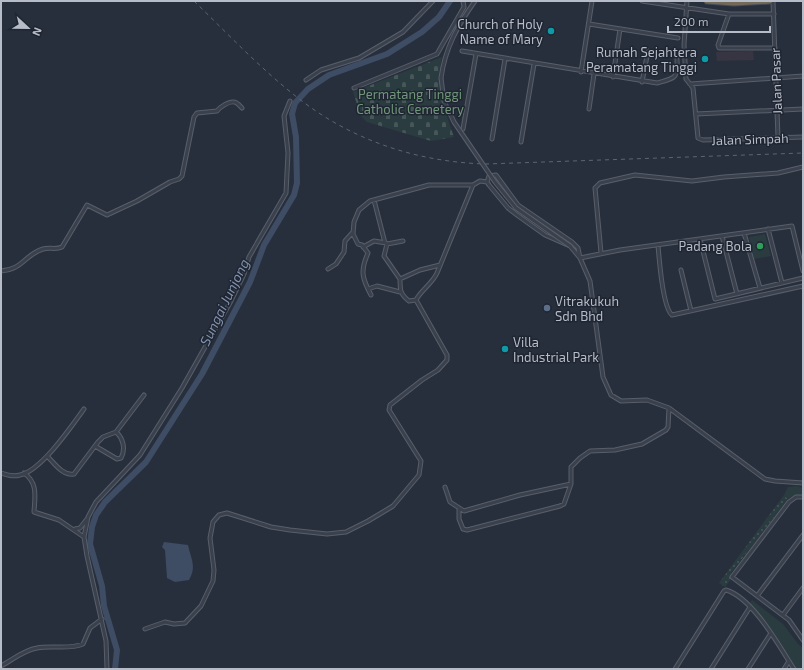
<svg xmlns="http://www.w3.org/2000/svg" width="804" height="670" viewBox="0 0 804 670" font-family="'Exo 2',sans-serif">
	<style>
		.medical { fill: #373542 }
		.grass { fill: url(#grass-dots) }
		.cemetery { fill: url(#cemetery-stones) }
		.park { fill: #2a3c3f }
		.water { fill: #3e4c64 }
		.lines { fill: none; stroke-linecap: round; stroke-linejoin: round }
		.river { stroke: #3e4c64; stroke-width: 6 }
		.street-casing { stroke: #585f6b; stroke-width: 5 }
		.highway-casing { stroke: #454c58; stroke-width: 7 }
		.street { stroke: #3a414d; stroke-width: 3 }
		.highway { stroke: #726958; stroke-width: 5 }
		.rail { stroke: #5d6574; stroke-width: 1; stroke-dasharray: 4 4; stroke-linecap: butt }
		.street-bridge-casing { stroke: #585f6b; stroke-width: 5; stroke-linecap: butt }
		.street-bridge { stroke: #3a414d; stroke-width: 3 }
		.culture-dot { fill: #0f9aa8; stroke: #1f2632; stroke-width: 1.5 }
		.leisure-dot { fill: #2e9e5b; stroke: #1f2632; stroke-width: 1.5 }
		.service-dot { fill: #5c6f8a; stroke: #1f2632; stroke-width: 1.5 }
		.labels { text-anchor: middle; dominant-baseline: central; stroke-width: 3; stroke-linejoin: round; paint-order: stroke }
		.poi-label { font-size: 13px; fill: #b6bcc8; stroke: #1f2632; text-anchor: end }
		.street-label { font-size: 13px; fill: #b6bcc8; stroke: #1f2632 }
		.park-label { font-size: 13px; fill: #70977a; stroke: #1f2632 }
		.water-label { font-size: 14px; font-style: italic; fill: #8191ad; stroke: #1f2632 }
	</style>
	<defs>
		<pattern id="grass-dots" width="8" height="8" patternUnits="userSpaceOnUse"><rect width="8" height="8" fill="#2a3c3f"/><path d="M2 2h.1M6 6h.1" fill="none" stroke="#475659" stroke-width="1.8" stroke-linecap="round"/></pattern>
		<pattern id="cemetery-stones" width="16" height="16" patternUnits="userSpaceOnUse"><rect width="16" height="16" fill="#2a3c3f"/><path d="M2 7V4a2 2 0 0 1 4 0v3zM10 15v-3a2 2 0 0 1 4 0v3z" fill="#475659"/></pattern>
	</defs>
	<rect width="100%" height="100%" fill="#272f3d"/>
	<path class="medical" d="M753,51L754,60L717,61L716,52Z"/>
	<path class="grass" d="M784,495L788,499L731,573V579L725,587L719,583Z"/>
	<path class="cemetery" d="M442,57C435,85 445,110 454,137L431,141L367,122L361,116L353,92Z"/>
	<path class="park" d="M765,234L771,256L754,259L749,237Z
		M797,486L803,488V495H795L788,499L784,495L788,487Z
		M752,600L783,624L798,644L803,648V669H796L770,628L749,604Z"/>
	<path class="water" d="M164,542L188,545C191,559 197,567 189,580L175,582L167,578L165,550L162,547Z"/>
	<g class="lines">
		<path class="river" d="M115,669L117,650L104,606L102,586L90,544L92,527L96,515L105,502L146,462L202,374L250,282L264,245L294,195L297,183L296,137L292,114L295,103L308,89L329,75L387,54L422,32L439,17L450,1"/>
		<g class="street-casing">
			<path id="street" d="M642,1L729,14H774
				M687,1L684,45L686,79L693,88L698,138L703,140L803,137
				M773,1L778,138
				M729,14L718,45L719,48H775
				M589,24L678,38
				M462,51L657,83C675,78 678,79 677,59
				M581,72L592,1
				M613,77L620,29
				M441,78C445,48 458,25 475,1
				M306,80L321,70L359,58L403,32L433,1
				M642,82L648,51
				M690,84L803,76
				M354,88L437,54L464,7L463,1
				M589,109L594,74
				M696,114L803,109
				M463,129L476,54
				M492,139L505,59
				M521,142L534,64
				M374,200L385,243
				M768,229L782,283
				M744,233L760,288
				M722,236L737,294
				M700,239L715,299L803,278
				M403,241L387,244L384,256L400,279L420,270L440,265
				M658,245C659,258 663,308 672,315L803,286
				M363,247L374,241L386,243
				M601,253L595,188L600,183L635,175L692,181L724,177L778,173L803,167
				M580,258L578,248L572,242L518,205L496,175L489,176L487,182L489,185L508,208L517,215L545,235L570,246L580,258L590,281L603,377L611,395L621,401L647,400L669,408L765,479L775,481L803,483
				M580,258L620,250L792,226L803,271
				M328,269L336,264L344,252L345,241L353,232
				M681,270L691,311
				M1,271C24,269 24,255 43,249C49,247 56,250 62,247L87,205L107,215L137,201L170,182L179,179L182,176L194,117L197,113L217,111C220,107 229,101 234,102C237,102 240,106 242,108
				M400,279C400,290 400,294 409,301L416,300
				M368,289L377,286L400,292
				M371,295C362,278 360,271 368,253L362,245L358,244L353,234L354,222L359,210L370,201L429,185H473L480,181L487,182
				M95,446L117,459L121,458C126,449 123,438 116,432
				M48,457C55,464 63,476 74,474L98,442L103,437L116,432L144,395
				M1,473C7,475 13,477 20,475C41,471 71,427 84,409
				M24,473C38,483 35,496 34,512L59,520L84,537
				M445,487L450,502L464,511L520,495L571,484
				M803,497H796L789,502L732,577L789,620L803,640
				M459,509V519L463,529L467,530L560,506L564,504L571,484V467L580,458L590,451L615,450L642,444L666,430L668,427L669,408
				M75,529L80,528L87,519
				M757,596L803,535
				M783,615L803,588
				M145,629L165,622L174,624L185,623L201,606L213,581L214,570L210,538L213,522L219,515L227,513L271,527L290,530L327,534L346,532L368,521L393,506L419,475L421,461L389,410L390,405L422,380L438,370L447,360V355L416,300C421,290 432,284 437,273L473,185
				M1,666C12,660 24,650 37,648C52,645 69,650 83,644L90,628L102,619
				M107,669L106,641L87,556L84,537L88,517L96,502L140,455L182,388L231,301L244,274L249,257L286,193L288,153L284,116L290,101
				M675,669L724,591L726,590C753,598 779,646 794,669
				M711,669L750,607
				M748,669L771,633
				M784,669L789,661"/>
		</g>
		<g class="highway-casing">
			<path id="highway" d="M707,1L734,3L770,1"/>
		</g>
		<use href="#street" class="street"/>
		<use href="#highway" class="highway"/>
		<path class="rail" d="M194,1C226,32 258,66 293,94C348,139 415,162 486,164L803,153"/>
		<g class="street-bridge-casing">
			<path id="street-bridge" d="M441,78L444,101L454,122L495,182L516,208L570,246"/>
		</g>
		<use href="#street-bridge" class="street-bridge"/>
	</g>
	<g class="culture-dot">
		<circle cx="551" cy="31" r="4"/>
		<circle cx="705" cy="59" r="4"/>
		<circle cx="505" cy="349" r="4"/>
	</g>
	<circle class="leisure-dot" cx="760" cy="246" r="4"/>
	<circle class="service-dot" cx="547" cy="308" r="4"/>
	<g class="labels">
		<g class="poi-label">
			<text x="543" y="24">Church of Holy<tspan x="543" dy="15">Name of Mary</tspan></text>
			<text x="697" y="52">Rumah Sejahtera<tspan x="697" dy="15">Peramatang Tinggi</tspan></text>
			<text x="752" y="246">Padang Bola</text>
			<text x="555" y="301" text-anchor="start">Vitrakukuh<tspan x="555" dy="15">Sdn Bhd</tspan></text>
			<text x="513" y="342" text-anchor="start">Villa<tspan x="513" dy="15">Industrial Park</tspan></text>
		</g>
		<g class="street-label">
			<text transform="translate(776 81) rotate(-92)">Jalan Pasar</text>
			<text transform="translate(750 139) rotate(-2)">Jalan Simpah</text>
		</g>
		<g class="park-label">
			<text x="410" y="94">Permatang Tinggi<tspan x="410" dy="15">Catholic Cemetery</tspan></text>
		</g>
		<g class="water-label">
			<text transform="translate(224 302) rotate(-64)">Sungai Junjong</text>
		</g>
	</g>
	<rect width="804" height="670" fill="none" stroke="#b6bcc8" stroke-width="4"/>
	<g transform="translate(28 28) rotate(112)" stroke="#1f2632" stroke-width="3" paint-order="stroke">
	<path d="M0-3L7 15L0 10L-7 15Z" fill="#b6bcc8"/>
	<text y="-6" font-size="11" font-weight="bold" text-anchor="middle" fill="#b6bcc8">N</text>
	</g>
	<path d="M668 26v6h102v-6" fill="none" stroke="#b6bcc8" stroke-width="2"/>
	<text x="674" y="26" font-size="12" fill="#b6bcc8" stroke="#1f2632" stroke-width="3" paint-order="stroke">200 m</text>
</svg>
